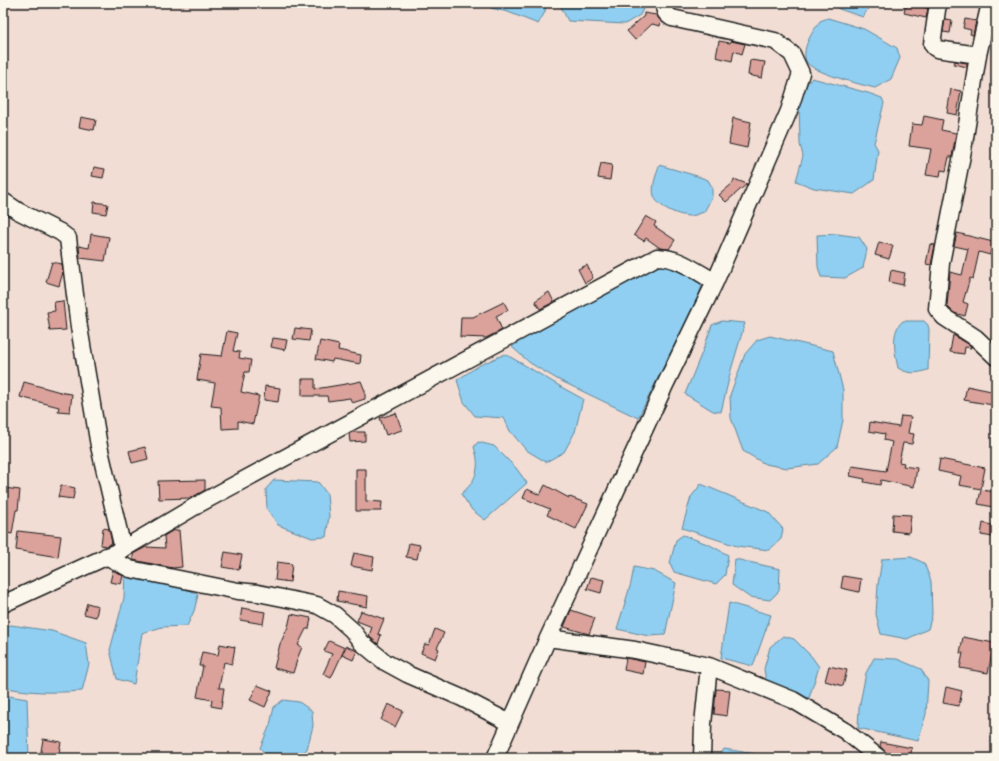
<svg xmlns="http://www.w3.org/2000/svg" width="999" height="761" viewBox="0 0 999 761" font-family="Kalam,sans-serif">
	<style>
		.water { fill: #90cff1; stroke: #62879c }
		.building { fill: #dba19b; stroke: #1c1c1c }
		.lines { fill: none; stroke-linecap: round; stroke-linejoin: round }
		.minor-casing { stroke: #1c1c1c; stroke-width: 19 }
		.minor { stroke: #fbf7ec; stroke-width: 16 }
	</style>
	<rect width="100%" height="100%" fill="#f1ddd4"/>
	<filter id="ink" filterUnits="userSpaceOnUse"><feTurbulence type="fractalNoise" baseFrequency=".025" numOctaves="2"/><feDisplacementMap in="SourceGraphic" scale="8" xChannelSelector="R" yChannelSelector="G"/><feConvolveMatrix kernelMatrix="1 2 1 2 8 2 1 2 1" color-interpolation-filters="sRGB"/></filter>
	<g filter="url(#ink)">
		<path class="water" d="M492,3H546L545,12L538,24L508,12L491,8Z
			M562,3H646L640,15L625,24L568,21L561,7Z
			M833,3H871L863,17L839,9Z
			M828,18L864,29L897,48L900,58L891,79L875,88C862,85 810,72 806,61C801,48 813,31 820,21Z
			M812,78L868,93L882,98L884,103L874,143L878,150L874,180L854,194L814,188L796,181L803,156L800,144L799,101L807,84Z
			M659,165L697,176L708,180L712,187V197L704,212C700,213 696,215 692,216C681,217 657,207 654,196C651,186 657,174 659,165Z
			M837,234L859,237L867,249L863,268L845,278L821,277L818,267L817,235Z
			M658,263L682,270L702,285L696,305L673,348L638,418L557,379L530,363L512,347L522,339L546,327L585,303Z
			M722,321L745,323L731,370L721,412L713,411L685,394L705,345L712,325Z
			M903,321H924L928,325L929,330L928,370H927C916,374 908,374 898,368C895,353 890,331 903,321Z
			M770,336L833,351L843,390V420L837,447L818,464L787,468L765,464L743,451L731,418L730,395L745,354L757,340Z
			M505,354C531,368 556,385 583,399L575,432L564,452L546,462L526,450L510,431L504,418L475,416L464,402L457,380L480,365Z
			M478,442L494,446L516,468L527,483L485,520L472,510L461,494C477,481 481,466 474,447Z
			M274,480L318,482L327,494L329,516L326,537L312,538L278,525L267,509L266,489Z
			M701,484L768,512L783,529L781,539L769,550L737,546L682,528L691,497Z
			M683,535L710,545L728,555L725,575L716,584L674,572L670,563L676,540Z
			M911,557L924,563L931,581L932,615L928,629L907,639L881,634L876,614L878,585L882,559Z
			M735,559L780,569L779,591L770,600L749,597L732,585Z
			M634,567L654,571L676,583L665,635L649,636L617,629L631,583Z
			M125,571L178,582L198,595L194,611L187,626L162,627L142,633L134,684L117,679L110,650L124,598Z
			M729,603L771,615L753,666L721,658Z
			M11,625L52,631L86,643L89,664L82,691C55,693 29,693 3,687V628Z
			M783,636L794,639L812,657L819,667L808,701L766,681L764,669L770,647Z
			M874,658L897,659L921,669L928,681L926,714L918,741L858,728L859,708L866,673Z
			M3,695L27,699L29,758H3Z
			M283,700L299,702L312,711L313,726L307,749L298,758H269L260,748L270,725L274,707Z
			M724,749L756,754L760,758H719Z"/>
		<path class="building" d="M906,4L928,8L926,18L904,13Z
			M644,13L656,15L661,21L660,26L652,24L635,40L627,31L644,16Z
			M945,19L952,20L950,33L943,32Z
			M965,19L976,21L973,35L970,34L971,30L963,28Z
			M719,41L730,43L731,41L745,44L742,54L734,51L732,61L716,57Z
			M750,60L765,62L762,78L748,75Z
			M955,61L967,63V67L954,64Z
			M951,89L961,91L957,115L947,113Z
			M924,116L943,120L941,130L956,133L952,157H949L946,171L941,170L940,177L926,175L931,149L909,146L912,124L922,125Z
			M81,117L96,120L94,130L79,127Z
			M733,118L751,122L747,148L729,144Z
			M601,163L612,165L610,180L598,178Z
			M94,167L105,169L103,178L92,176Z
			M734,179L747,184L726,202L719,195L733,183Z
			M94,202L108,204L106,214L93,212Z
			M646,216L656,222L654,226L675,240L669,249L660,248L646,238L644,241L634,235Z
			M957,233L993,242L990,255L979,252L973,279L970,278L963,302L968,304L965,316L954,313L947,306L950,272L962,275L968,249L954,246Z
			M91,234L109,237L105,261L80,258L79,246L89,248Z
			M879,242L893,246L889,259L875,255Z
			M930,244L935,245L931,265L926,264Z
			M52,262L62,264L63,272L59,286L46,282Z
			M587,265L593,278L585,283L578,269Z
			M891,270L905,273L903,285L889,282Z
			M549,292L554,302L540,309L535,301Z
			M63,301L66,330L50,331L47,312L55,311L54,302Z
			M504,302L508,310L496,316L502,330L486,338L460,337L461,317H473Z
			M295,328L311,330L309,341L293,339Z
			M227,331L237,333L233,351L240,352L239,358L251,360L249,372H245L241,392L259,396L253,424L238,421V428L222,429L221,407L211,406L215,383L197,380L201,354L222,356Z
			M953,335L970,345L971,348L965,347L964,354L950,352Z
			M273,338L287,340L285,350L271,347Z
			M320,341L339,345L338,350L361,355L360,364L333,359L332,362L316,359Z
			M302,379H315V389L352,383L361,381L365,391V399L352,403L350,398L328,401L327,396H302Z
			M24,382L64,393L72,394L70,412L58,411L59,407L20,397Z
			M265,386L280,388L278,402L264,400Z
			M967,386L996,392L993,405L964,400Z
			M396,413L402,430L386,435L380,418Z
			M901,416L911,417L908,433L914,434L912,444L903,443L899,462L904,463L903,466L917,468L914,487L881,480L880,485L864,482L865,479L850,476L852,466L886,471L892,442L884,440L885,434L869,431L870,422L899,427Z
			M352,432H365V441L350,442L349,434Z
			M145,447L148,459L132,463L129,451Z
			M940,459L985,468L981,489L959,485L961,476L938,471Z
			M356,469H366V501L382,502L381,511H356Z
			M205,480V490L191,498L159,499L158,481Z
			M61,485L75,488L73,499L58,497Z
			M545,485L569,498L570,497L588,504L576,529L547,515L550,509L523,498L527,489L540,495Z
			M4,488L20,490L18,510H16L12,534L3,532Z
			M981,490L995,492L993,507L978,504Z
			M893,514L911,515L909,533L892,531Z
			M983,523L995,526L993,537L981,535Z
			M103,528L109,529L112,543L106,546L101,545Z
			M179,530L182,567L173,568L133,560V554L146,547L165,548L164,536L172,531Z
			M18,531L61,536L58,557L16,550Z
			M409,543L420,545L417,559L406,557Z
			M225,552L242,555L239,570L222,567Z
			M354,553L374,557L372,570L351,566Z
			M277,562L292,564L290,582L275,580Z
			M113,570L123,576L121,584L110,582Z
			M843,576L861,579L859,592L841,588Z
			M591,577L604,580L601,593L587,589Z
			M338,591L368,596L367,607L337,601Z
			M87,603L98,606L96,617L84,614Z
			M242,608L265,612L263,624L240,620Z
			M571,610L595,618L589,634L564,627Z
			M361,611L384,619L378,634L381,635L378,644L369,636L372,627L357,621Z
			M291,614L311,618L309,629H306L298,645L302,647L298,657L293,673L274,668L280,644L288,627Z
			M435,629L444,633L437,648L439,649L435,659L421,653L425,644L429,645Z
			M963,637L994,643L988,673L960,668L963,653H960Z
			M329,641L345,648L331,678L323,674L332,654L324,651Z
			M220,644L235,647L232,664L224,662L219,688H224L221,708L211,706L212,700L197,697L203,666H199L202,652L218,655Z
			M346,646L357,651L353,660L342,655Z
			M626,658L645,662L643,674L624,670Z
			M829,666L847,670L843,686L825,681Z
			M257,685L272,691L265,707L250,700Z
			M946,687L962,691L959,706L943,703Z
			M716,689L730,690L727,716L714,714Z
			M388,704L403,711L395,727L381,720Z
			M43,739L61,742L58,758H40Z
			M881,742L912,748L910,758L887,754L880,746Z"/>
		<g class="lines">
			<g class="minor-casing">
				<path id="minor" d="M938,3L932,44L934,47L937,49L978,55
					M990,3L978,55L963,150L941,263L937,309L944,317L976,338L996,357
					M3,201L18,211L60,232L68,238L79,327L99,446L123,549
					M106,556L130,569L238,591L258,593L317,605L335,615L352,630L362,643L385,662L407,674L462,698L510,723
					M3,604L123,549L199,504L657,257C678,257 696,271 715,282
					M548,638L635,650L709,666L793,700L845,731L879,758
					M495,758L548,638L665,385L715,282L789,111L801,73L792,54L775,41L672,18C665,14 664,11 664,3
					M702,758L703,724L709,666"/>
			</g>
			<use href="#minor" class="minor"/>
		</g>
	</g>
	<rect width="999" height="761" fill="none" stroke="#fbf7ec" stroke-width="16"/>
	<rect x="8" y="8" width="983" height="745" fill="none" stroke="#1c1c1c" stroke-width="1.5" filter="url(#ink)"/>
</svg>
